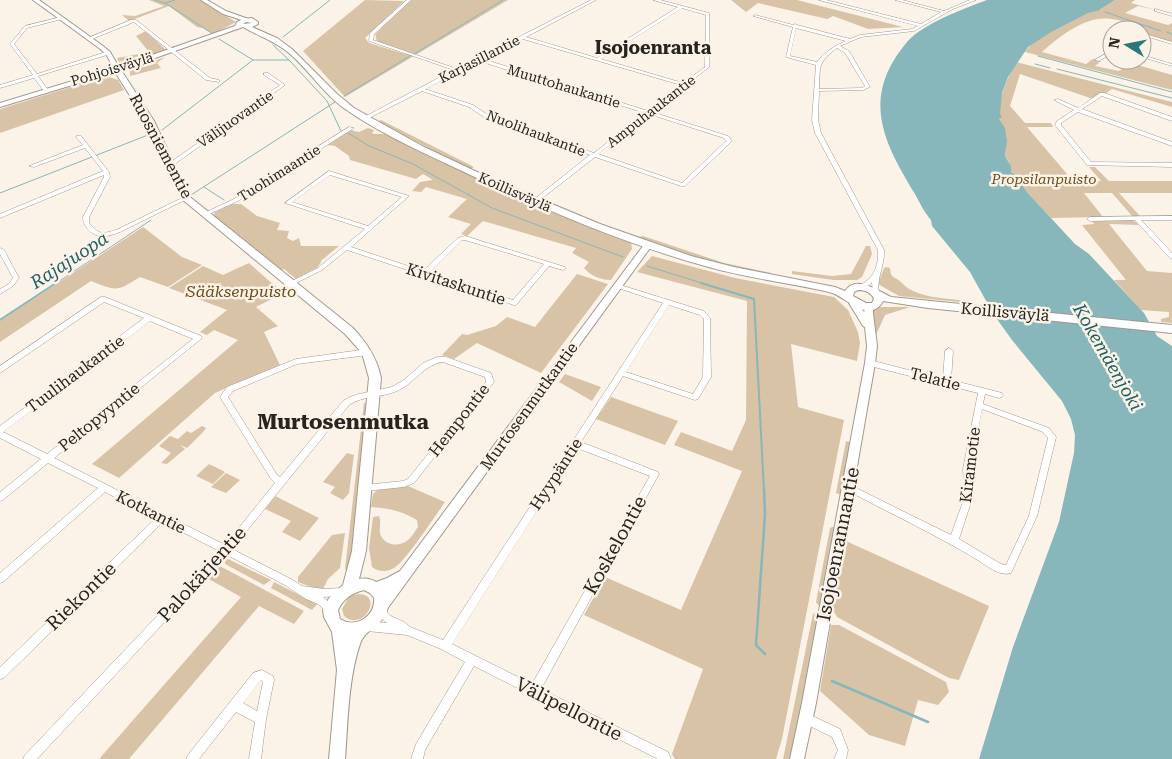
<svg xmlns="http://www.w3.org/2000/svg" width="1172" height="759" viewBox="0 0 1172 759" font-family="'Roboto Serif',serif">
	<style>
		.green { fill: #d9c3a7 }
		.water { fill: #87b6bb }
		.lines { fill: none; stroke-linecap: round; stroke-linejoin: round }
		.stream-far2 { stroke: #87b6bb; stroke-width: 1 }
		.stream-far1 { stroke: #87b6bb; stroke-width: 2 }
		.stream { stroke: #87b6bb; stroke-width: 2.5 }
		.minor-casing { stroke: #a0998f; stroke-width: 1 }
		.tertiary-casing { stroke: #a0998f; stroke-width: 2 }
		.secondary-casing { stroke: #a0998f; stroke-width: 2 }
		.minor { fill: #fff; fill-rule: evenodd }
		.tertiary { fill: #fff; fill-rule: evenodd }
		.secondary { fill: #fff; fill-rule: evenodd }
		.labels { text-anchor: middle; dominant-baseline: central; stroke-width: 5; stroke-linejoin: round; paint-order: stroke }
		.far-street-label { font-size: 14px; fill: #272420; stroke: #fbf3e8 }
		.far-park-label { font-size: 14px; font-style: italic; fill: #6f4e1a; stroke: #fbf3e8 }
		.street-label { font-size: 16px; fill: #272420; stroke: #fbf3e8 }
		.park-label { font-size: 16px; font-style: italic; fill: #6f4e1a; stroke: #fbf3e8 }
		.far-district-label { font-size: 18px; font-weight: bold; fill: #272420; stroke: #fbf3e8 }
		.water-label { font-size: 18px; font-style: italic; fill: #1f5f65; stroke: #fbf3e8 }
		.near-street-label { font-size: 19px; fill: #272420; stroke: #fbf3e8 }
		.district-label { font-size: 21px; font-weight: bold; fill: #272420; stroke: #fbf3e8 }
	</style>
	<rect width="100%" height="100%" fill="#fbf3e8"/>
	<path class="green" d="M149,0H200L236,22L213,34L203,28L197,27L169,6L129,21L122,15L135,16L164,6Z
		M365,0L404,1L365,38L369,43L405,54L408,52L377,42L375,34L411,0H508L345,97L303,51Z
		M731,0H797L903,27L868,29L833,16L827,19L758,3L746,12Z
		M1115,0H1135L1131,3L1156,10L1138,6L1125,13L1168,25L1172,23V42L1142,33V30H1139L1142,27C1132,24 1122,20 1111,19C1086,15 1060,36 1042,52L1086,64L1093,59L1101,61L1095,66L1119,71L1131,63L1172,75V90L1025,52C1036,33 1094,11 1115,0Z
		M146,31L166,50L131,62H119L117,58L149,52L136,36Z
		M165,57L157,63L161,68L130,76V70Z
		M1016,62L1172,102V107L1112,89L1105,94L1101,93L1093,99L1020,74L1010,106L1025,123H1051L1053,127H1027L1073,181H1101L1089,167H1095L1109,181H1172V193H1119L1140,216L1133,217L1112,193H1084L1103,217L1051,218L1026,191L1017,176L1011,172L1009,162L1005,156C1009,135 1000,134 999,118C998,99 1007,78 1016,62Z
		M106,76L118,80L124,90L0,133V109Z
		M381,120L474,167L471,169L377,122Z
		M368,128L374,130L372,133L374,134H389L400,138L511,195L546,210L631,241L632,249L611,280C600,280 591,276 584,268L589,262L572,253L576,248L483,221L467,236L461,234L471,224L448,217L467,199L426,187L421,192L412,191L420,182L433,180L423,174L416,179L350,160L349,156L335,146L327,145L350,130L359,132Z
		M232,204H241L257,216L280,223L277,230L289,231L287,238L293,241L299,238L301,246H339L322,260L318,267L296,279L284,269L281,270L271,264L213,217L215,212Z
		M1091,219C1104,219 1130,214 1139,225L1109,224L1147,271L1172,273V323L1161,322V319L1169,317V312L1141,310L1114,280H1126L1082,225L1094,224Z
		M143,227L182,257L202,265L168,287L140,277C116,292 117,291 91,281L0,342V321Z
		M643,236L724,263L771,273V275L714,263L639,237Z
		M866,246H870L872,254L862,277L857,280H833L792,274V271L832,276L851,274Z
		M652,256L735,278L834,297L848,310L858,332L860,343L857,361L791,344L798,407L844,420L782,739L776,759H675L672,754L703,669L584,615L605,577L681,610L742,471L674,445L681,432L732,451L746,420L747,301L637,272Z
		M249,263L275,286L287,291L256,307L278,326L264,332L280,365L215,393L119,478L92,464L238,340L214,330L207,335L200,332L227,310L169,288L203,266L223,275Z
		M886,267L890,268C891,280 895,276 901,282C914,298 946,298 967,301L969,303L899,296L878,284L884,268Z
		M577,274L608,284L541,373L477,343L454,359L442,355L462,334L467,335L496,326L507,317L535,327Z
		M880,307H910L885,315L876,335L870,314L874,308Z
		M565,374L601,387L592,401L559,382Z
		M611,397L678,421L665,445L596,419Z
		M366,402L352,572H348L345,569L364,403Z
		M202,426L206,428L204,431L187,448L180,445L185,449L167,464L161,463L171,453L159,446L170,436L178,439L187,431L191,433Z
		M846,441L849,442V458L842,495L836,493Z
		M347,453L354,455L349,493L343,500L330,493L335,487L323,482Z
		M209,464L225,472L213,484L196,476Z
		M226,473L240,480L226,493L211,487Z
		M408,486L445,502C435,516 406,561 394,568C387,572 378,572 372,567L369,548L373,517L379,516C382,523 378,529 381,536C386,546 400,547 408,540C412,537 415,531 418,527L417,520C402,511 388,508 371,507L373,494L377,490Z
		M275,496L319,518L300,541L282,532L291,521L265,509Z
		M832,527H836L822,604L819,606L816,602L830,528Z
		M345,533L340,568L328,579L323,589L314,588L298,582V577L332,535Z
		M846,541L989,606L959,680L949,678L837,617L832,608Z
		M225,559H228L271,580L264,585L225,564Z
		M218,565L304,611L294,624L259,606L129,759H99L241,597L207,578Z
		M274,582L317,604L312,610L271,588Z
		M358,594C385,594 363,633 344,616L342,609L349,597Z
		M815,613L819,614V617L791,759H783L813,614Z
		M831,625H839L946,682L949,692L938,705L918,700L905,746L869,735L820,691Z"/>
	<path class="water" d="M987,0H1115L1100,9V10L1088,13L1051,32L1028,47L1008,77L1002,93L1000,114L1002,117L999,119L1005,128L1007,141L1005,156L1011,166V172L1017,176L1026,191L1075,244L1089,254L1144,313L1157,336L1172,346V759H979L1013,647L1059,522L1074,453L1075,435L1071,419L1062,401L1012,340L994,315L970,272L932,226L931,220C924,212 920,203 915,194C882,140 861,97 907,42C924,23 963,9 987,0Z"/>
	<g class="lines">
		<path class="stream-far2" d="M155,0L165,3L213,34
			M165,3L175,0
			M1105,12L1161,31
			M1167,32L1172,34
			M283,37L330,0
			M219,39L253,60H289L327,101L341,131
			M273,45L289,60
			M414,54L503,0
			M1038,56L1172,92
			M1035,64L1050,68
			M1057,69L1172,98
			M344,96L410,56
			M162,130L253,60
			M348,133L369,146L413,164L492,208L623,257
			M204,187L224,200
			M0,193L148,135
			M191,195L335,102
			M647,266L705,284
			M55,284L151,220"/>
		<path class="stream-far1" d="M701,283L754,299L764,491
			M0,320L56,283"/>
		<path class="stream" d="M764,490L765,514L756,645L765,654
			M832,681L928,722"/>
		<g class="minor-casing">
			<path id="minor" d="M407,0H411L374,34L373,40L457,69L591,0H596L526,37L597,58L678,7L653,0H660L709,13V67L652,112L728,136L732,141L685,186H681L595,157L536,203H532V201L590,155L490,121L469,107L422,91L367,119L362,118L454,70L369,41L370,33ZM682,8L706,15L705,67L683,83L601,59ZM523,39L681,85L648,111L483,59ZM479,61L645,113L594,153L494,119L473,105L425,89ZM649,114L724,138L726,141L682,183L598,154Z
				M819,0H826L921,24L941,12L895,0H902L944,11L970,0H976L953,9L914,31L861,37L840,46L849,51L870,87L863,90L819,91L818,120L821,133L884,250C885,265 876,279 879,293L876,295L873,293L872,282C869,286 865,288 860,289L857,287C859,285 861,284 864,283C875,276 879,263 878,250L815,133L812,120L816,65L786,57L793,27L753,16L755,15L793,25L795,24L797,25L850,39L860,35L912,29L918,26ZM796,28L846,41C834,46 825,52 817,62L790,56ZM837,48L845,53L865,86L862,88L819,89C820,66 818,62 837,48Z
				M1155,9L1172,14V16L1155,11Z
				M61,17H62V19L27,28L14,44L37,74L106,52H110V54L38,76L48,90V91H44L34,78L0,88V85L33,75L10,44L25,26Z
				M131,20H136L210,78L219,80V82L206,80L134,22L92,39L88,38Z
				M1142,33L1172,42V44L1142,35Z
				M1112,50V53L1099,61L1095,60Z
				M1142,55L1172,64V66L1142,57Z
				M264,73H268L285,85L172,166H168V164L280,85L264,75Z
				M1100,93H1104L1172,117V121L1102,96L1082,109L1172,142V146L1078,112L1061,123V125L1091,162L1172,163V167L1087,165L1055,125L1057,121L1074,110L1054,100L1058,99L1078,108Z
				M349,127L354,128L238,201L207,215L205,216L202,214L234,199Z
				M77,136H81L109,172L110,177L89,217V223C99,235 102,234 116,230L184,197L186,196L189,198L120,232C107,237 97,240 87,228C84,224 83,222 83,217L104,177V175L0,218V214L103,171L85,148L34,167L29,166L83,145L76,137Z
				M329,171L409,196L351,247L423,271L458,238L465,236L565,267L566,268L563,270L549,266L516,305H514L347,250L322,270L292,285H288L287,284L288,283L318,268L365,229L285,203ZM330,175L402,197L368,226L292,202ZM462,240H465L544,264L513,300L429,273Z
				M1172,216V220H1141L1172,253V259L1170,258L1135,220L1090,221L1087,219L1090,217Z
				M0,248L4,250L19,278L13,286L0,294V289L9,284L13,278L0,254Z
				M617,284L704,311L710,318L711,377L698,399L695,400L623,376L581,442L658,472L659,474L541,689L668,752L671,759H658L474,666L425,750L423,759H411L416,744L465,662L441,649L407,635L367,631L364,629L362,626L364,623L367,621L387,623L377,614L375,611L377,608L380,607L383,608L391,616L404,622L410,627L443,640L663,303L615,287L614,286ZM669,305L700,315L704,319L703,377L693,394L626,372ZM577,448L650,476L532,684L452,644Z
				M101,297H105L201,336L202,338L54,458L225,545L275,483L271,479L220,397L227,387L296,359L368,349L372,352L368,355L297,364L233,391L228,397L277,475L280,477L343,401L350,397L359,394L392,387L404,380L423,363L437,357H446L491,373L494,382L414,483L404,487L365,491L362,490L361,488L362,486L365,485L403,481L408,479L486,382L485,377L443,362C424,364 414,384 397,391C381,398 364,395 349,405L232,549L291,579L302,586L324,589L341,588L344,589L346,592L344,595L341,596L323,597L335,608L337,611L335,614L332,615L329,614L318,604L306,599L285,585L227,555L37,759H23L25,755L219,551L163,522L4,678L0,679V667L156,518L105,492L3,582L0,583V573L98,488L48,463L3,500L0,501V492L41,459L0,438V426L144,318L104,302L0,373V366ZM150,321L193,339L47,454L3,432Z
				M949,348L953,351L951,380L1002,393L1003,395L1002,397L999,398L985,394L983,404L1049,428L1056,437L1037,516L1011,573C999,577 986,565 976,559C934,534 890,513 846,490L845,488L846,486L849,485L852,486L951,535L965,496L963,469L978,393L870,366L866,363L870,360L943,379L945,351ZM982,409L1043,432L1048,438L1029,516L1006,565L1001,564L959,539L973,496L971,469Z
				M262,670L273,676L274,680L266,719L261,759H249L255,722L236,712L199,759H186L188,755L253,673ZM261,680L263,682L257,711L243,703Z
				M806,713L840,729L848,750L846,759H834L838,750L832,737L802,722L801,718L802,714Z"/>
		</g>
		<g class="tertiary-casing">
			<path id="tertiary" d="M33,0H39L103,46L110,52L120,69L119,70H115L106,54L99,48Z
				M201,0H207L226,11L251,20L248,22L223,14Z
				M646,242H652L653,244L387,609L382,611L377,609L376,605L385,591L375,594L371,592L369,588L371,584L387,578L400,571Z
				M854,300L857,301L864,312L866,306L873,303L878,306L873,310V313L877,346L875,363L816,703L804,759H790L802,703L865,363L867,346L865,327L863,326L849,303Z"/>
		</g>
		<g class="secondary-casing">
			<path id="secondary" d="M243,19L252,18L258,22V24L252,27L277,38L292,49L337,94L354,108L422,146L492,179L600,224L691,256L734,267L835,287L845,291C856,274 878,291 891,297L1172,325V333L928,308L883,301C871,323 849,301 835,294C830,292 825,291 820,290C782,282 743,277 705,266C622,243 540,208 462,171C424,153 383,135 348,111C325,96 310,71 289,53C275,41 258,36 243,27L121,70L154,121L190,197L353,328C367,343 377,358 381,378L366,551L359,579C373,576 388,587 388,602C389,625 365,627 360,644C348,680 348,721 345,759H329L337,670L332,632L324,617L323,610L329,598L343,585L352,551L369,378L362,353L345,334L183,200L146,121L115,72L0,107V103L115,68L235,26L237,22ZM246,22L252,23L243,24ZM858,290C865,290 871,292 874,299L872,303H866L853,296L854,292ZM364,590L370,593L374,598C376,616 356,629 340,619L338,610C343,599 352,593 364,590Z"/>
		</g>
		<use href="#minor" class="minor"/>
		<use href="#tertiary" class="tertiary"/>
		<use href="#secondary" class="secondary"/>
	</g>
	<g class="labels">
		<g class="far-street-label">
			<text transform="translate(479 59) rotate(-27)">Karjasillantie</text>
			<text transform="translate(112 69) rotate(-17)">Pohjoisväylä</text>
			<text transform="translate(564 86) rotate(17)">Muuttohaukantie</text>
			<text transform="translate(651 111) rotate(-38)">Ampuhaukantie</text>
			<text transform="translate(235 119) rotate(-35)">Välijuovantie</text>
			<text transform="translate(536 133) rotate(21)">Nuolihaukantie</text>
			<text transform="translate(279 173) rotate(-32)">Tuohimaantie</text>
			<text transform="translate(515 192) rotate(24)">Koillisväylä</text>
		</g>
		<g class="far-park-label">
			<text x="1044" y="179">Propsilanpuisto</text>
		</g>
		<g class="street-label">
			<text transform="translate(161 146) rotate(62)">Ruosniementie</text>
			<text transform="translate(456 284) rotate(18)">Kivitaskuntie</text>
			<text transform="translate(1005 312) rotate(5)">Koillisväylä</text>
			<text transform="translate(75 374) rotate(-37)">Tuulihaukantie</text>
			<text transform="translate(935 379) rotate(14)">Telatie</text>
			<text transform="translate(529 406) rotate(-54)">Murtosenmutkantie</text>
			<text transform="translate(99 417) rotate(-39)">Peltopyyntie</text>
			<text transform="translate(459 420) rotate(-52)">Hempontie</text>
			<text transform="translate(970 465) rotate(-83)">Kiramotie</text>
			<text transform="translate(556 474) rotate(-57)">Hyypäntie</text>
			<text transform="translate(151 512) rotate(27)">Kotkantie</text>
		</g>
		<g class="park-label">
			<text x="241" y="291">Sääksenpuisto</text>
		</g>
		<g class="far-district-label">
			<text x="653" y="47">Isojoenranta</text>
		</g>
		<g class="water-label">
			<text transform="translate(69 260) rotate(-33)">Rajajuopa</text>
			<text transform="translate(1108 357) rotate(60)">Kokemäenjoki</text>
		</g>
		<g class="near-street-label">
			<text transform="translate(838 544) rotate(-79)">Isojoenrannantie</text>
			<text transform="translate(615 545) rotate(-61)">Koskelontie</text>
			<text transform="translate(202 574) rotate(-48)">Palokärjentie</text>
			<text transform="translate(81 596) rotate(-44)">Riekontie</text>
			<text transform="translate(569 709) rotate(27)">Välipellontie</text>
		</g>
		<g class="district-label">
			<text x="343" y="422">Murtosenmutka</text>
		</g>
	</g>
	<g transform="translate(1127 45) rotate(280)"><circle r="24" fill="#fbf3e8" stroke="#a6a098"/>
	<path d="M0-4L9 19L0 12L-9 19Z" fill="#2c757c"/>
	<text y="-8" font-size="14" font-weight="bold" text-anchor="middle" fill="#272420">N</text>
	</g>
</svg>
